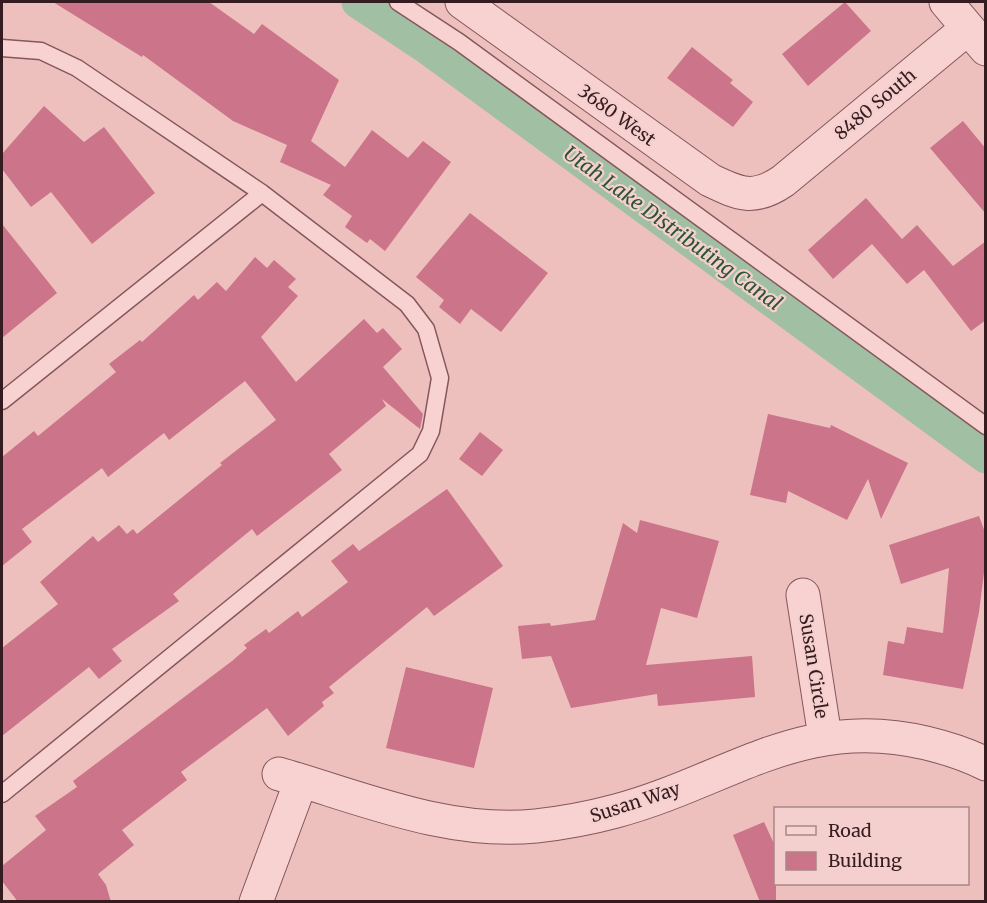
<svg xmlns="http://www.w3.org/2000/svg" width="987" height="903" viewBox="0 0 987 903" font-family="Merriweather,serif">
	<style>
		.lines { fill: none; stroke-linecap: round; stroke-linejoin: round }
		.canal { stroke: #a1bfa3; stroke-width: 33 }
		.building { fill: #cc7489 }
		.lane-casing { stroke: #85575d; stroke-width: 19 }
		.street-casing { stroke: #85575d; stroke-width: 35 }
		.lane { stroke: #f8d2d1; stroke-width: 16 }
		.street { stroke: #f8d2d1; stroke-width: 33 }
		.labels { text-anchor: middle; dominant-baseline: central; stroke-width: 4.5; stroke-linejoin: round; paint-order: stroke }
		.street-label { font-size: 18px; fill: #351c20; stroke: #f5cfcd }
		.water-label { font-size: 20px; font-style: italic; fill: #2b5536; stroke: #f5cfcd }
	</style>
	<rect width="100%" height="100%" fill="#edc0be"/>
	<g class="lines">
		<path class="canal" d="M358,2L426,47L986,457"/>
	</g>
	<path class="building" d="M53,2H209L254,34L262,24L339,80L311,141L345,167L372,130L408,158L423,141L451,162L385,251L370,239L367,243L345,227L352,216L323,195L331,185L280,162L287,145L233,121L143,55L142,57Z
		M845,2L871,31L808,86L782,54Z
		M692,47L733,80L730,83L753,102L733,127L667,78Z
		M44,106L84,142L104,127L155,193L92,244L51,192L31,207L2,169V154Z
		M963,121L986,149V214L930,148Z
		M866,198L902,239L917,225L953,266L986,241V320L971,331L924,270L907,284L872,244L833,279L808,250Z
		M470,213L548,273L501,332L471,309L460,324L439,307L444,300L416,277Z
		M2,224L57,293L2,338Z
		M255,257L267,268L274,260L296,279L288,287L298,296L261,337L296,382L364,319L377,333L383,328L402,349L383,367L423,414L420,429L382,399L386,406L329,454L342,470L257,536L252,529L173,594L179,601L112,649L122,661L99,679L89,667L2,736V648L58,604L40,582L93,536L98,542L119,525L127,534L133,529L137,534L222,465L220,463L276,420L245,381L169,440L164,433L108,477L102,468L22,529L32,542L2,566V457L34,431L38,436L116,372L109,364L140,340L142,342L194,295L198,300L217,282L226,291Z
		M768,414L830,428L831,425L908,463L881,519L868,479L847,520L788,491L786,503L750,495Z
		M480,432L503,450L482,476L459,459Z
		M447,489L503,566L434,616L427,607L329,687L334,693L322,702L324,706L288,736L267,708L181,772L187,780L122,830L134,845L98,874L106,885L111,902H18L2,881V866L46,830L35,816L77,787L73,781L232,661L247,648L244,645L266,629L269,633L298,611L302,617L348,582L331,561L353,544L359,551Z
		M979,516L986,535V557L979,612L963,689L883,675L888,641L904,644L907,627L943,633L949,568L901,584L889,545Z
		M640,520L719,541L697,618L661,608L646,665L752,656L755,697L658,706L657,694L571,708L551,656L522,659L518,626L550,623L551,626L595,620L623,523L637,533Z
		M406,667L493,688L474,768L386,748Z
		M764,822L776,848V902H760L733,835Z"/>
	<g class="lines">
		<g class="lane-casing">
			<path id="lane" d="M398,2L459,42L986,426
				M2,48L41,51L77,68L262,193L407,304L426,329L440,378L431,431L420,454L2,794
				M2,401L262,193"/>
		</g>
		<g class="street-casing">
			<path id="street" d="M462,2L710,180C739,194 754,201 783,181L968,28
				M946,2L986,49
				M803,595L825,737
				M279,774C362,798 448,835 536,826C563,823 590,818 616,811C728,781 802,713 926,743C947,748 966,754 986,764
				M256,902L301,781"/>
		</g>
		<use href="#lane" class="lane"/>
		<use href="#street" class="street"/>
	</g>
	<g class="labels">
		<g class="street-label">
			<text transform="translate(875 104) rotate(-40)">8480 South</text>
			<text transform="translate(617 115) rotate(36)">3680 West</text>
			<text transform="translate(814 666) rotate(81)">Susan Circle</text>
			<text transform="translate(635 802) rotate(-18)">Susan Way</text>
		</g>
		<g class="water-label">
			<text transform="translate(673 228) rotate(36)">Utah Lake Distributing Canal</text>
		</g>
	</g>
	<rect width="987" height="903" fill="none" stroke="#351c20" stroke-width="6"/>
	<rect x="774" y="807" width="195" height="78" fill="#f5cfcd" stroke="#a88788" stroke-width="1.5"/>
	<rect x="786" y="826" width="30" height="9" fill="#f8d2d1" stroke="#a88788" stroke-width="1.5"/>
	<text x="828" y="837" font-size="18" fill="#351c20">Road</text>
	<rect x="786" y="852" width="30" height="18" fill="#cc7489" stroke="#a88788" stroke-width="1.5"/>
	<text x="828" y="867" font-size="18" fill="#351c20">Building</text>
</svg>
